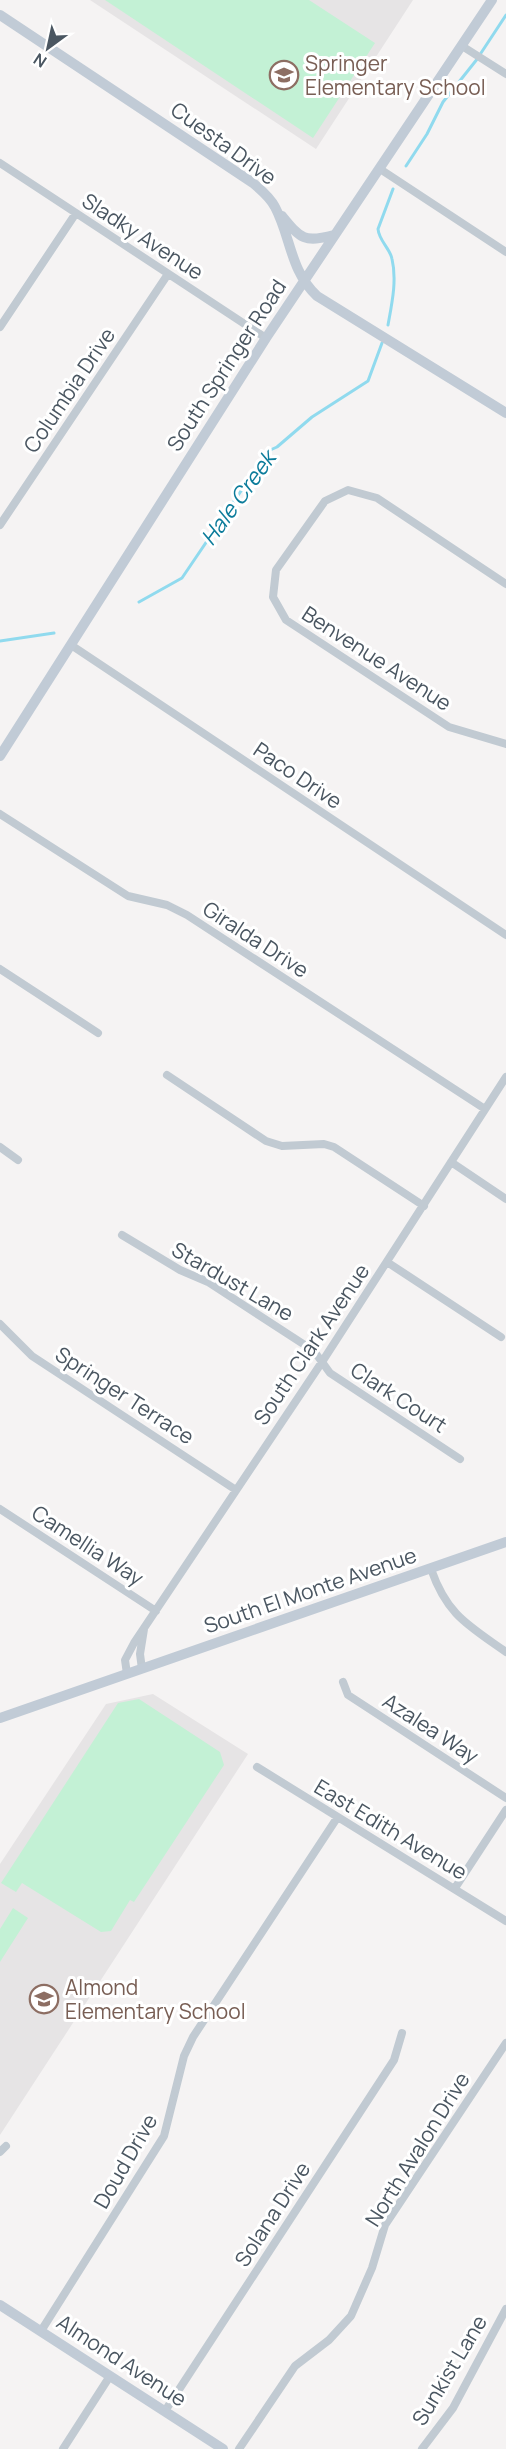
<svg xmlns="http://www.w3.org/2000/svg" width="506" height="2449" viewBox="0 0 506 2449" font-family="Manrope,sans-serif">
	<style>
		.education { fill: #e6e4e5 }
		.green { fill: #c3f1d5 }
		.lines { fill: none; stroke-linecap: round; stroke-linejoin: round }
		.stream { stroke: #90daee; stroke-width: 3 }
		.street { stroke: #c1cad2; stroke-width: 8 }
		.secondary { stroke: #c1cbd6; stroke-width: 10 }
		.labels { text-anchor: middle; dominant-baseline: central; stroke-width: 6; stroke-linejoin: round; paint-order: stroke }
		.education-label { font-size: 21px; fill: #785e54; stroke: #fff; text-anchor: start }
		.street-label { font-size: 21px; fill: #4a5661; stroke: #fff }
		.water-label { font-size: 22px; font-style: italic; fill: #0c7c9b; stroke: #fff }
	</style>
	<rect width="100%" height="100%" fill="#f5f3f3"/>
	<path class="education" d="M90,0H413L316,149Z
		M153,1694L248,1754L0,2135V1864L106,1704Z"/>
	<path class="green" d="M105,0H309L375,43L313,138Z
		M139,1699L220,1752L224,1765L134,1902L130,1900L111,1931L101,1932L22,1883L16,1892L1,1883L118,1703Z
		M13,1908L28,1918L0,1962V1929Z"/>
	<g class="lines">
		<path class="stream" d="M481,53L506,15
			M406,166L427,134L443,102L478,58
			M388,325C392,303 397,280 392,259C390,248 379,241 378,229L393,189
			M139,602L182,578L268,451L277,447L312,417L368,381L382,343
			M0,641L54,633"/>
		<path class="street" d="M462,46L506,74
			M0,163L266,338
			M380,169L506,252
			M0,327L76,213
			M0,525L168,274
			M506,584L377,498L348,490L325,501L276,570L273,597L286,620L449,727L506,744
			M71,645L506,935
			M0,814L128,896L167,905L187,915L485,1109
			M0,969L98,1033
			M167,1075L266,1141L282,1146L324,1144L334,1147L424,1206
			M0,1147L18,1160
			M451,1162L506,1199
			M122,1235L180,1270L208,1282L314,1351L330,1373L460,1459
			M387,1262L501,1337
			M0,1324L32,1356L236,1490
			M0,1509L156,1611
			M431,1569C447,1615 468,1625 506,1652
			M142,1669L140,1654L144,1629
			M127,1674L125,1660L134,1643L322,1362L506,1077
			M343,1682L348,1695L506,1798
			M257,1767L506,1921
			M455,1888L506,1810
			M0,2152L6,2146
			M41,2331L164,2136L184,2056L193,2037L337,1818
			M165,2411L394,2060L402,2033
			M63,2449L110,2376
			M239,2449L295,2366L329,2340L351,2316L372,2268L385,2225L506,2043
			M422,2449L453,2408L506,2309"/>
		<path class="secondary" d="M0,15L253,183C261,190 270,197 275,207C291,237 290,271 317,296L506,413
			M282,216C301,239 304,243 334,235
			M0,756L266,338L492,0
			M0,1718L506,1542
			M0,2305L223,2449"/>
	</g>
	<defs>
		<g id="school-ring" transform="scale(1.5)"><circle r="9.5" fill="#fff" stroke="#8d6e63" stroke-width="1.5"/><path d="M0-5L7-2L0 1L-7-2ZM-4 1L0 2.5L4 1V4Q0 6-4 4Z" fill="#8d6e63"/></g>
	</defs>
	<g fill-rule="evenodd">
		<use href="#school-ring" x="284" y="75"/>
		<use href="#school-ring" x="44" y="1999"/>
	</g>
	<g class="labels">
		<g class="education-label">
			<text x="305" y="63">Springer<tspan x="305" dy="24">Elementary School</tspan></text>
			<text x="65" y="1987">Almond<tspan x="65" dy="24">Elementary School</tspan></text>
		</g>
		<g class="street-label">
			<text transform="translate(224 143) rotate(36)">Cuesta Drive</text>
			<text transform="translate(143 236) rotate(33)">Sladky Avenue</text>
			<text transform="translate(226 365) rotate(-57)">South Springer Road</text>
			<text transform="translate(69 390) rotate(-56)">Columbia Drive</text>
			<text transform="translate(377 658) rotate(33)">Benvenue Avenue</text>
			<text transform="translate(298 775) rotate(34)">Paco Drive</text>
			<text transform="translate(256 939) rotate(33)">Giralda Drive</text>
			<text transform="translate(233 1281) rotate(30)">Stardust Lane</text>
			<text transform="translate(311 1344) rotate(-56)">South Clark Avenue</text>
			<text transform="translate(125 1395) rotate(33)">Springer Terrace</text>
			<text transform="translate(399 1397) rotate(33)">Clark Court</text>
			<text transform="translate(88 1545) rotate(33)">Camellia Way</text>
			<text transform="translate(310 1590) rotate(-19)">South El Monte Avenue</text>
			<text transform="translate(431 1728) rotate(33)">Azalea Way</text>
			<text transform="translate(391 1829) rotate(31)">East Edith Avenue</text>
			<text transform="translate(417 2149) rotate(-58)">North Avalon Drive</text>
			<text transform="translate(125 2161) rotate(-60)">Doud Drive</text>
			<text transform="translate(272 2214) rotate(-57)">Solana Drive</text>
			<text transform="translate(122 2360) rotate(33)">Almond Avenue</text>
			<text transform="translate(449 2370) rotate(-59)">Sunkist Lane</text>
		</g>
		<g class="water-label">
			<text transform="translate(238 498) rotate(-54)">Hale Creek</text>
		</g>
	</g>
	<g transform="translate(48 48) rotate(213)" stroke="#ffffff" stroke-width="4.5" paint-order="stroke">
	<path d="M0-4.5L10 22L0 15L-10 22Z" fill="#4a5661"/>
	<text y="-9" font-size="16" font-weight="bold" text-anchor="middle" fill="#4a5661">N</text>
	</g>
</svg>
